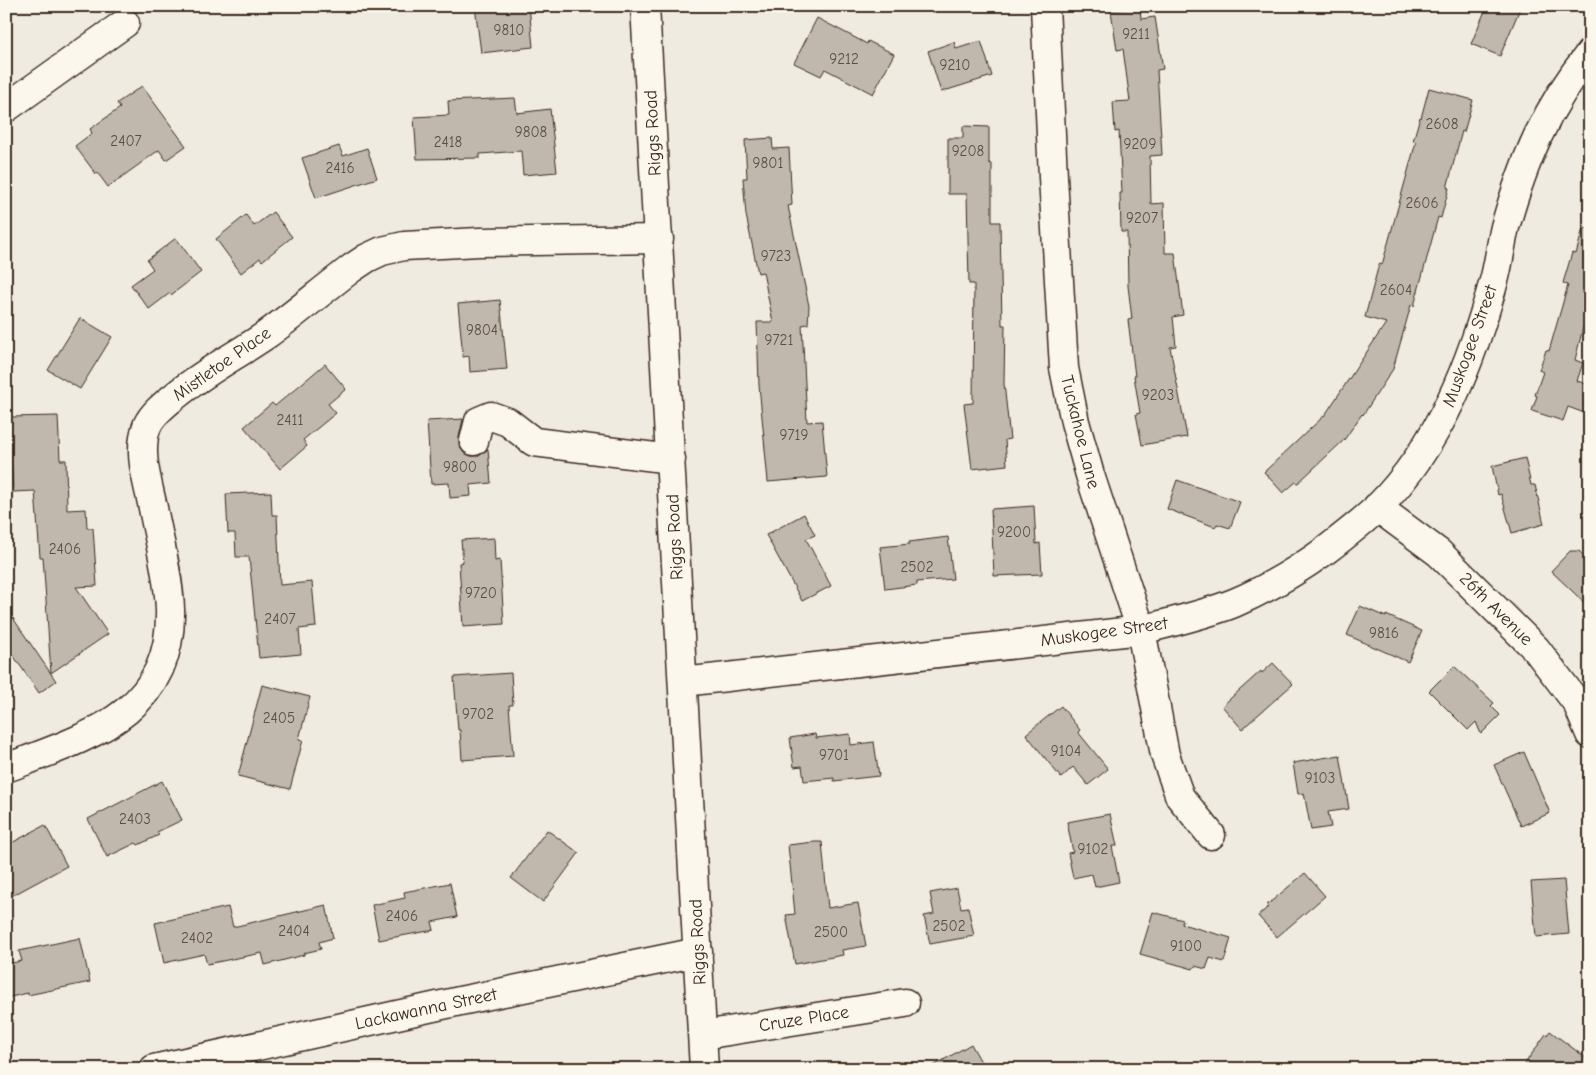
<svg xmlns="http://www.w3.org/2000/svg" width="1596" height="1075" viewBox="0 0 1596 1075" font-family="'Comic Neue',sans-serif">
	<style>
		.building { fill: #c0b8ad; stroke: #3b2a1e }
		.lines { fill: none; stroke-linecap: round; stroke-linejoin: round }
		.minor-casing { stroke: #3b2a1e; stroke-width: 31 }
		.major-casing { stroke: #3b2a1e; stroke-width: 31 }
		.minor { stroke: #fbf7ec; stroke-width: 28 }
		.major { stroke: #fbf7ec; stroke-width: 28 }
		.labels { text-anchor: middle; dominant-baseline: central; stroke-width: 4; stroke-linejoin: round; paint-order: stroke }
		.number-label { font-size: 15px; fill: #5c4e42 }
		.street-label { font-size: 18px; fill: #3b2a1e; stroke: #fbf7ec }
	</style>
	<rect width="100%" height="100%" fill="#f0ebe0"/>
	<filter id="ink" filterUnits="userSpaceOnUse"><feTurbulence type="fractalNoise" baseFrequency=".02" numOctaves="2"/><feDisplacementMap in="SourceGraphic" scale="10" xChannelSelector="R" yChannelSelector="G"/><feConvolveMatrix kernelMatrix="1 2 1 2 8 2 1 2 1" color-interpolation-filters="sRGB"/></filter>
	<g filter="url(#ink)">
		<path class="building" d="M475,6H529L533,47L481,53Z
			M1487,6H1521L1500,56L1471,44Z
			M1140,7L1141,19L1155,17L1163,69L1157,70L1162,155L1150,156L1151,204L1164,203L1165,253H1175L1183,315L1173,317L1176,346L1170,347L1187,437L1142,445L1136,414L1140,413L1134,376H1135L1128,320L1132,319L1128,286L1127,232H1121L1120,193H1122L1119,131L1115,132L1113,102L1130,101L1123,49L1117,50L1111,11Z
			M817,18L867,44L868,41L894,54L873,94L825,69L821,76L794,63Z
			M981,41L992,76L941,92L928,51L954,42L956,49Z
			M142,86L186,146L166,160L159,150L108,187L97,172L96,174L75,146L92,133L90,129L120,108L117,103Z
			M1429,88L1473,100L1464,132L1462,131L1447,188H1449L1441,218L1438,217L1414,306L1411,305L1393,369L1363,415L1362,414L1344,440L1298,483L1296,482L1283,493L1264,472L1325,415L1386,323L1365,317L1379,264L1382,265L1416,142L1413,141L1420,117L1421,118Z
			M515,98L517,113L550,109L557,172L523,175L521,151L480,154V158L417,159L414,117L449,115L448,101Z
			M963,126L989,127V163L992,164V222H1000L1002,325H1005L1004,383L1010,439L1005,440L1007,465L972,469L964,404L973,403L974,284H969L967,194H948V138H963Z
			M772,138L773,149L789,148L792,205L788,206L809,306L808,324L802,325L807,422L822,421L827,477L768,482L759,385L757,322H773L763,272L758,273L746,215L743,178H747L745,140Z
			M339,146L343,156L367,148L377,178L316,198L302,158Z
			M273,212L292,237L262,261L260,258L241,273L216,239L246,215L254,226Z
			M1583,228L1590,229V316L1586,315L1575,360L1583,363L1577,381L1590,385V415L1568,407L1563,421L1532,411L1537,396L1535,395L1543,372L1539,370L1546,350L1549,351L1568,285L1563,283L1572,253L1576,254Z
			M176,238L201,272L171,295L170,293L149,309L131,285L153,269L147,260Z
			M500,300L507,369L470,372L469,356L463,357L458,304Z
			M80,318L112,337L80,389L48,370Z
			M325,364L346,389L328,404L336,413L303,440L307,446L280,469L244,427L272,403L275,406Z
			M58,416L60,460H66L67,510L86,509L87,528H93L97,586L76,587L108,634L51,673L43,557H40L35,491L13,492L9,417Z
			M463,419L459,437V446L464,453L471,456H479L488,449L491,483L470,485L471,496L450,498L449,483L431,484L427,421Z
			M1525,458L1531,485H1535L1544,524L1512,533L1501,494L1498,495L1492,466Z
			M1177,480L1240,502L1230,528L1217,524L1215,527L1167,509Z
			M271,492L272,515H277L280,585L312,582L316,627L299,629L301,654L259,658L249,557H236L235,533H228L226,494Z
			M1034,506L1036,544L1040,543L1042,574L994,576L991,509Z
			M804,514L815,535L806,539L831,586L802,601L766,535Z
			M948,537L953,579L917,582V585L885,589L880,547L910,544L909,542Z
			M494,538L495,561L500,560L504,624L463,627L459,563L463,562L461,540Z
			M1570,551H1579L1590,562V608L1551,571Z
			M1360,606L1386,617V615L1422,631L1408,662L1347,635Z
			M6,608L56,681L39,693L6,645Z
			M1273,663L1293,684L1242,729L1222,706L1261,671L1262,673Z
			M1454,666L1494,703L1491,706L1500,715L1481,734L1476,722L1468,730L1429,691Z
			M511,673L513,705H509L513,756L462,760L460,730H458L454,677Z
			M262,685L310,697L299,739L303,740L290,789L238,776Z
			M1061,706L1080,730L1078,732L1108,769L1088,785L1073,767L1061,778L1026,734Z
			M815,734L816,738L850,734L851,745L874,742L879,776L834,781V778L804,781L802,766L794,767L790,738Z
			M1524,752L1550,813L1521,826L1494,765Z
			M1340,755L1349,809L1328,812L1331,827L1311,830L1304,793L1298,794L1293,763Z
			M162,781L182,820L157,832L159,835L138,845L136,843L107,857L88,819Z
			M1110,814L1117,846H1112L1119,882L1095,887L1092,874L1073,878L1068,853L1073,852L1067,822Z
			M45,825L67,866L6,899V846Z
			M547,830L579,853L543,902L511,878Z
			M814,842H822L828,908L858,903L866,946L842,950L843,955L795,964L786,915L795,914L788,845Z
			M1305,873L1325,896L1277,937L1258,916L1268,907L1267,905Z
			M1564,880L1569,934L1536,937L1531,882Z
			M450,883L457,917L432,922L434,930L379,940L372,905L405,898L404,892Z
			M957,888L961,908L968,907L974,936L930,944L924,916L934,914L930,893Z
			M326,905L333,938L319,942L321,949L304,953V955L265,965L262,953L207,964L204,954L164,963L155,923L228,907L233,927Z
			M1153,912L1183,920L1182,924L1231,938L1224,962L1210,958L1206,969L1195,966L1193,969L1140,954Z
			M80,938L90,982L28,995V993L6,998V964L22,961L19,951Z
			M1550,1031L1590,1061V1069H1521L1546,1034L1547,1035Z
			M971,1044L985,1069H928Z"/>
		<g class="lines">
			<g class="minor-casing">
				<path id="minor" d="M1045,6L1053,177L1064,368L1075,422L1090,475L1141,630L1165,755L1180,797L1211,835
					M6,108L125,23
					M474,441L479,421L491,416L508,422L534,442L671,459
					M1377,507L1439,553L1536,649L1577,703L1590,734
					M683,682L1141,630C1172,622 1204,615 1234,603C1267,589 1297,571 1326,550C1343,537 1361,523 1377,508C1440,445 1472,361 1495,277C1499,261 1501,244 1505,227C1524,160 1546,108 1590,53
					M6,768C87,737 173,714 170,609C169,578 159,539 153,508C148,483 137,452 147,426C152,414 165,404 175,396C203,373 235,356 266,335C295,314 323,290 352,268L367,258L382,251L404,246L479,242L659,239
					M703,1035L905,1003
					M154,1069L460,1001L698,952"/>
			</g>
			<g class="major-casing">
				<path id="major" d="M645,6L704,1069"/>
			</g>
			<use href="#minor" class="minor"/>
			<use href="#major" class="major"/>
		</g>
	</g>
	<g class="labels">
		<g class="number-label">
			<text x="509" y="30">9810</text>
			<text x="1136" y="34">9211</text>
			<text x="844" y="59">9212</text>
			<text x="955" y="65">9210</text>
			<text x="1442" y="124">2608</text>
			<text x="531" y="132">9808</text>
			<text x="126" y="141">2407</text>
			<text x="448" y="142">2418</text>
			<text x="1140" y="144">9209</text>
			<text x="968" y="151">9208</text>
			<text x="768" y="163">9801</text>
			<text x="340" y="168">2416</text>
			<text x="1422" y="203">2606</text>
			<text x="1142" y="218">9207</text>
			<text x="776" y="256">9723</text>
			<text x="1396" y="290">2604</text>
			<text x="482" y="330">9804</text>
			<text x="779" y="340">9721</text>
			<text x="1158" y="395">9203</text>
			<text x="290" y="420">2411</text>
			<text x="794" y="435">9719</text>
			<text x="460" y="467">9800</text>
			<text x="1014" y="532">9200</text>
			<text x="65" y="549">2406</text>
			<text x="917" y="567">2502</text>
			<text x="481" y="593">9720</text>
			<text x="280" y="619">2407</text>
			<text x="1384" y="633">9816</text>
			<text x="478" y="714">9702</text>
			<text x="279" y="718">2405</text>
			<text x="1066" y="751">9104</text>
			<text x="834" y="755">9701</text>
			<text x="1320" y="778">9103</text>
			<text x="135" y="819">2403</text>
			<text x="1093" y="849">9102</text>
			<text x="402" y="916">2406</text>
			<text x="949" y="926">2502</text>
			<text x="294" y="931">2404</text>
			<text x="831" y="932">2500</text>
			<text x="197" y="938">2402</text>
			<text x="1186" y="946">9100</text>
		</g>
		<g class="street-label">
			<text transform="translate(653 133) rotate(-93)">Riggs Road</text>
			<text transform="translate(1470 346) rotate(-70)">Muskogee Street</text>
			<text transform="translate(222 364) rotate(-35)">Mistletoe Place</text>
			<text transform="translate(1080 432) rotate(76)">Tuckahoe Lane</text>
			<text transform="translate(675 537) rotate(-93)">Riggs Road</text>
			<text transform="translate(1496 609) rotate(45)">26th Avenue</text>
			<text transform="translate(1104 632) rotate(-8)">Muskogee Street</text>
			<text transform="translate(698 942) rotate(-93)">Riggs Road</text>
			<text transform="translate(426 1009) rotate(-12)">Lackawanna Street</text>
			<text transform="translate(804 1019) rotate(-9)">Cruze Place</text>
		</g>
	</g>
	<rect width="1596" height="1075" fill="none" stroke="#fbf7ec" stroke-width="25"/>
	<rect x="12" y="12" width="1571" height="1050" fill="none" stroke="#3b2a1e" stroke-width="2" filter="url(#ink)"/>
</svg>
